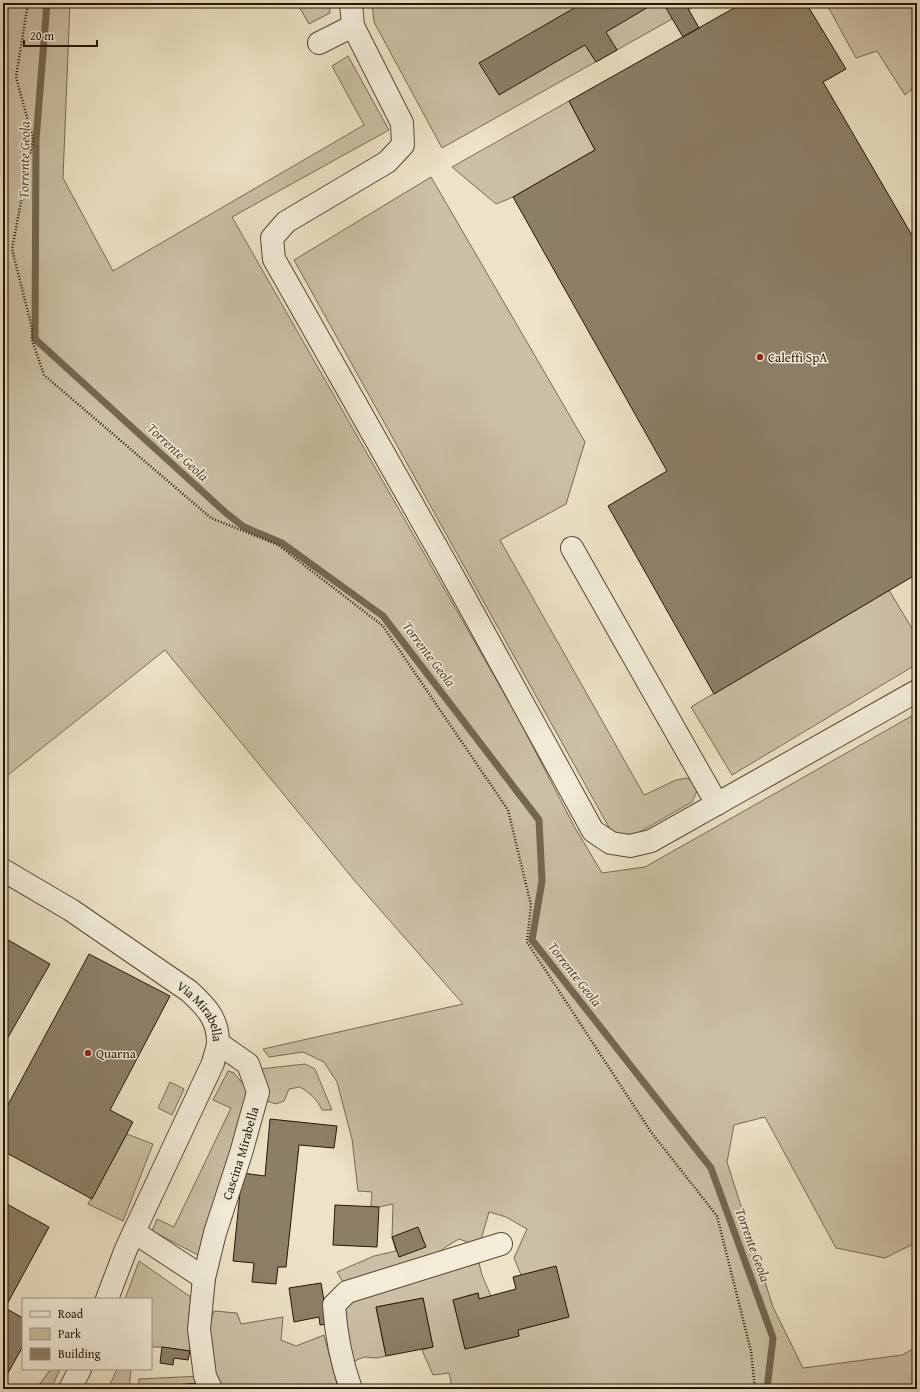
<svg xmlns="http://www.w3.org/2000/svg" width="920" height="1392" viewBox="0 0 920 1392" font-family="'Gentium Book Plus',serif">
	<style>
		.green { fill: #cbc0a5; stroke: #786a54 }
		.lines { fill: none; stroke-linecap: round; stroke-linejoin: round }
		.stream { stroke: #746751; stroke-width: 7 }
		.building { fill: #8d8069; stroke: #251504 }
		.minor-casing { stroke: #574834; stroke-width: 24 }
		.path { stroke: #251504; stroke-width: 2.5; stroke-dasharray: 1 2; stroke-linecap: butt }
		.minor { stroke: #f3edda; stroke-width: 22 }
		.poi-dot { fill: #8f2418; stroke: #f3edda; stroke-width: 1.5 }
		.labels { text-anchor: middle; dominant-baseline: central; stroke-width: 3; stroke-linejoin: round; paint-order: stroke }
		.poi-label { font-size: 13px; fill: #251504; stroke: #f3edda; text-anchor: start }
		.street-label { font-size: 13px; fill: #251504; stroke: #f3edda }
		.water-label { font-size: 14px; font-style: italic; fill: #5a4b37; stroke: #f3edda }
	</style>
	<rect width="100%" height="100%" fill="#ede3c6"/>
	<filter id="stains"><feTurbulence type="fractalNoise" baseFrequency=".005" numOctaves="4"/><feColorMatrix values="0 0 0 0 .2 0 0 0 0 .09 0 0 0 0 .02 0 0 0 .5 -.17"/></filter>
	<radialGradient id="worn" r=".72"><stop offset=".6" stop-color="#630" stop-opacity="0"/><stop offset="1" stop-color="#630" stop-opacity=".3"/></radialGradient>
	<path class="green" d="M3,3H70L63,178L113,271L364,125L332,66L348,56L389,130L232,217L517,716L574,826L602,873L645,867L917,713V1242L885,1258L836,1248L765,1117L734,1125L727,1162L773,1307L803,1368L902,1355L917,1347V1389H443L452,1387L449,1373L433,1375L422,1350L433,1347L423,1298L376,1307L386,1356L377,1358L364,1357L352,1362L341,1314L356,1296L479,1263L482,1275L491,1296L479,1299L478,1293L453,1300L465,1349L519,1336L518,1330L568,1317L556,1267L521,1275L514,1258L527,1229L506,1217L489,1212L481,1240L473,1244L459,1239L444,1248L435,1257L344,1284L337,1272L374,1256L396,1251L392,1237L393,1204L379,1207L371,1206L372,1192L358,1191L352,1139L337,1082L324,1062L303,1052L269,1057L263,1049L463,1004L354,880L165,650L3,779Z
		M297,3H329L330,13L309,24Z
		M372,3H696L697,5L442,148L374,22Z
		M826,3H917V85L905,95L877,51L856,58Z
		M569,101L595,150L513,197L496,204L452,167Z
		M431,177L585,442L566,504L500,540L644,795L676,780L687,778L699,787L692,802L629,838L611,831L294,260Z
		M889,590L917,637V664L732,775L691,707Z
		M305,1064L315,1069L332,1110H322C317,1099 310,1093 300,1087L289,1089L284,1101L276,1104L267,1101L266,1091L260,1069Z
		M228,1071L234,1073L248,1090L200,1256L152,1231L157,1219L174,1227L231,1108L213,1100Z
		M170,1082L184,1089L172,1115L158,1108Z
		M127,1134L153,1144L123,1221L88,1204Z
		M139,1261L195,1300L190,1351L162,1347H151V1299H125Z
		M214,1311L237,1313L241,1324L283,1317L281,1340L296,1346L324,1335L338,1388L220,1389C213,1363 203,1337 214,1311Z
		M51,1369H60L51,1389H36Z
		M117,1369H131L129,1389H108Z
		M201,1376L207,1389H138L139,1379Z"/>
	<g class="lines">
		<path class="stream" d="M47,3L36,140L35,339L226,513L244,527L282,543L383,616L539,820L542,881L532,940L711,1168L773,1338L767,1389"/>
	</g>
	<path class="building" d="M583,3H655L606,32L617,50L596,62L585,45L499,95L479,63Z
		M663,3H685L699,28L683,37Z
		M743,3H806L846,69L823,82L917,244V574L714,694L608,506L667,471L513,197L595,150L569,101Z
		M3,937L50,964L3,1046Z
		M89,954L170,996L110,1110L133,1122L92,1199L3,1151V1114Z
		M270,1119L337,1126L334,1148L299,1145L286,1267H278L276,1284L252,1282L254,1263L233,1261L242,1173L265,1176Z
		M3,1202L49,1227L5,1308L23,1318V1346L3,1382Z
		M335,1205L379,1207L377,1247L333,1245Z
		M418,1227L426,1247L399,1257L392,1237Z
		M556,1266L569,1317L518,1330L519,1336L465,1349L453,1300L478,1293L479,1299L516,1289L513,1277Z
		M321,1283L328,1324L320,1325L319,1317L294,1322L289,1288Z
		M423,1298L433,1347L386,1356L376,1307Z
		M162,1347L190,1351L188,1360L174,1358L173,1365L160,1363Z
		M200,1383V1389H149L148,1387Z"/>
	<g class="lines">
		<g class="minor-casing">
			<g id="minor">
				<path d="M351,3L353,26L402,123L403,145L387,162L286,222L272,238L274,259L449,569L593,831L611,843L630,846L651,841L917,691"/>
				<path d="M319,43L353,26"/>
				<path d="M572,548L717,804"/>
				<path id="s1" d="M3,870L71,910L189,991C205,1006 218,1018 218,1042C218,1049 214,1057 213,1063L126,1249L107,1299"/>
				<path d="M134,1232L204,1278"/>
				<path d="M70,1389L80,1369"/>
				<path id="s2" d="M211,1389L205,1376L199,1329L204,1278L215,1233L241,1153L258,1092L248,1064L218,1043"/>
				<path d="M351,1389C341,1361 336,1335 334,1305L347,1292L501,1244"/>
			</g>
		</g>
		<path class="path" d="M28,3L16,77L33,139L12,249L32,328V340L44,375L211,518L278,545L383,626L508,810L531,905L527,942L651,1132L717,1216L751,1351L755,1389"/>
		<use href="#minor" class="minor"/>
	</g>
	<g class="poi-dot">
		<circle cx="760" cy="357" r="4"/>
		<circle cx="88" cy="1053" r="4"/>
	</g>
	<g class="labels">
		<g class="poi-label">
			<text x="768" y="357">Caleffi SpA</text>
			<text x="96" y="1053">Quarna</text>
		</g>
		<g class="street-label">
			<text stroke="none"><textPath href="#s1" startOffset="246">Via Mirabella</textPath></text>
			<text stroke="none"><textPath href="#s2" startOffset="243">Cascina Mirabella</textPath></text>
		</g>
		<g class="water-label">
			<text transform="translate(24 160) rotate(-89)">Torrente Geola</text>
			<text transform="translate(178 452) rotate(43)">Torrente Geola</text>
			<text transform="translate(429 654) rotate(53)">Torrente Geola</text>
			<text transform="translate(575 974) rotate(52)">Torrente Geola</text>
			<text transform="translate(753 1245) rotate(70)">Torrente Geola</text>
		</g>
	</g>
	<rect width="920" height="1392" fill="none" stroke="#ede3c6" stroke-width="16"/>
	<rect x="4" y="4" width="912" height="1384" fill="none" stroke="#251504" stroke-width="2"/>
	<rect x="8" y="8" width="904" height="1376" fill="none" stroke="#251504"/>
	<rect x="22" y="1298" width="130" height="72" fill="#f3edda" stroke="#a19784"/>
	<rect x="30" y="1311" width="20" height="6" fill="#f3edda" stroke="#a19784"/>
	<text x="58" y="1318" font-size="12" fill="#251504">Road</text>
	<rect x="30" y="1328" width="20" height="12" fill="#cbc0a5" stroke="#a19784"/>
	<text x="58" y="1338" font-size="12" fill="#251504">Park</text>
	<rect x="30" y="1348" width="20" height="12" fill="#8d8069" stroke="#a19784"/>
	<text x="58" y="1358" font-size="12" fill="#251504">Building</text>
	<path d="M24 40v6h73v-6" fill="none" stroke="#251504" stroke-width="2"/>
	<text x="30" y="40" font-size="12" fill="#251504" stroke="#f3edda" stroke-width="3" paint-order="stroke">20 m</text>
	<rect width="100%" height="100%" filter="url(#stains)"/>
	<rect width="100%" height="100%" fill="url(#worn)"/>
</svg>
